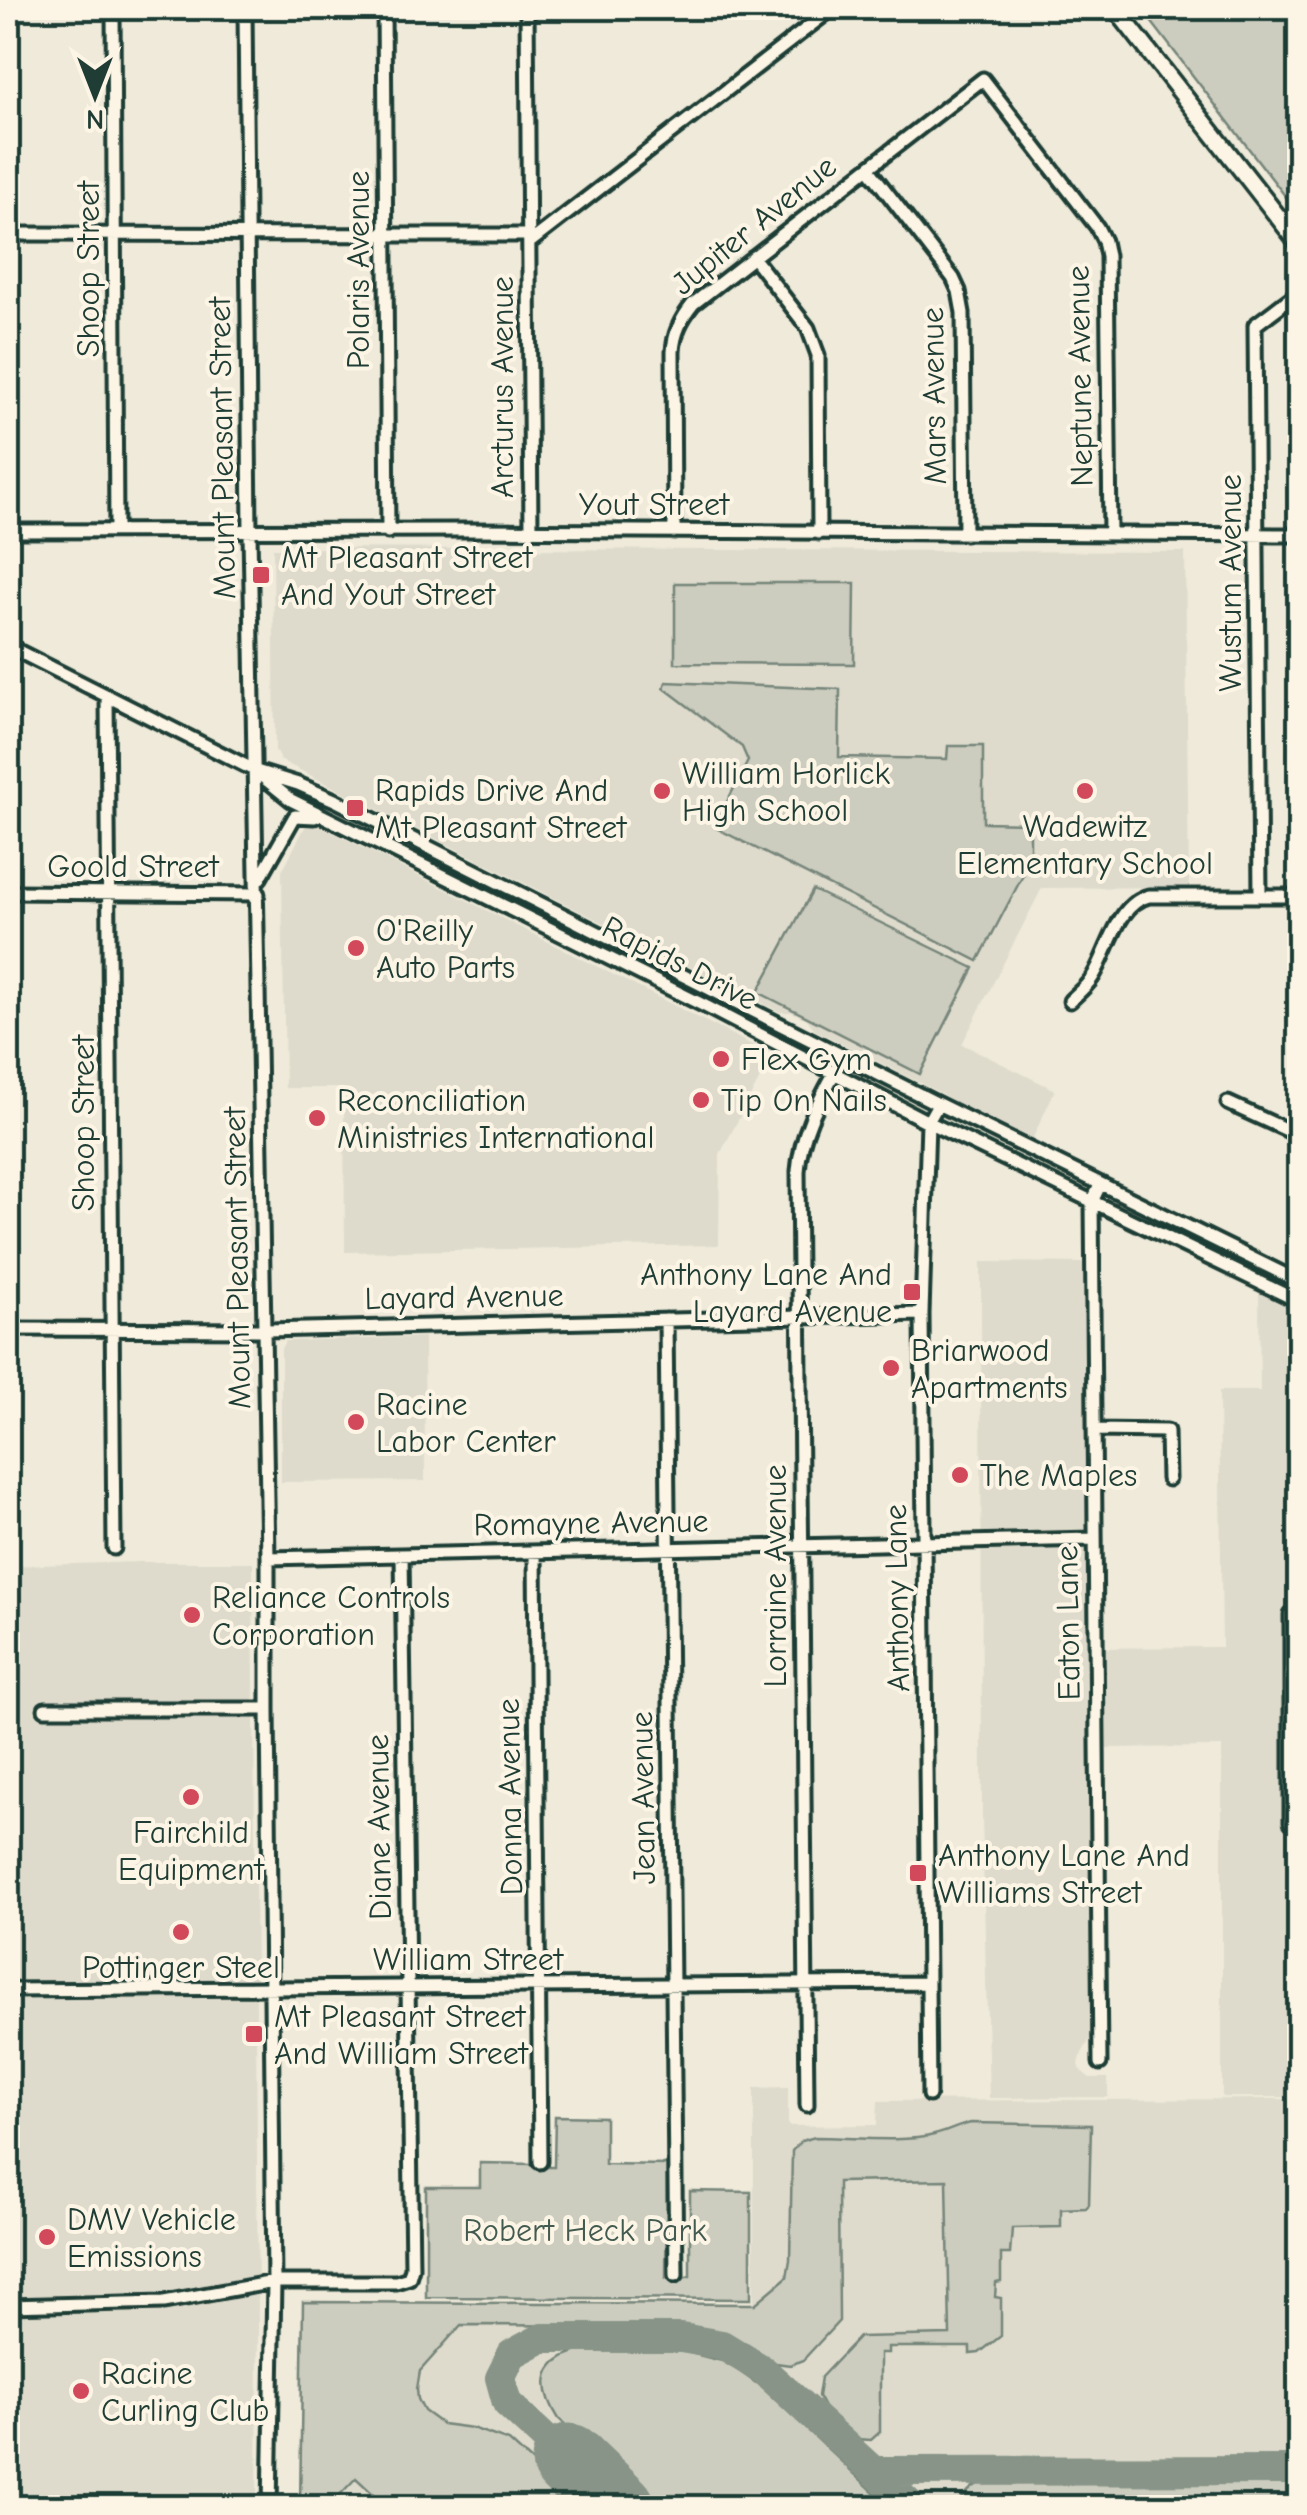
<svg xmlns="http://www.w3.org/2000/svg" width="1307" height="2515" viewBox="0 0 1307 2515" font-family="'Comic Neue',sans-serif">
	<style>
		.built { fill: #dedbcc }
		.green { fill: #cccdbf; stroke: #76857a; stroke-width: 2.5 }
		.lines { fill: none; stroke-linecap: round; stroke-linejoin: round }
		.taxiway { stroke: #879487; stroke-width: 30 }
		.runway { stroke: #879487; stroke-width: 75 }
		.minor-casing { stroke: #1f3d34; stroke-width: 19 }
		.major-casing { stroke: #1f3d34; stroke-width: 22 }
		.minor { stroke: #fcf5e5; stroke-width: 11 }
		.major { stroke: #fcf5e5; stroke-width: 15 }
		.poi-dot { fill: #d1495b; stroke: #fcf5e5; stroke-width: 4 }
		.labels { text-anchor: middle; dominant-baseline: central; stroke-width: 8; stroke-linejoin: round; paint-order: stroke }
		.street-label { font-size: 32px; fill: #1f3d34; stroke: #fcf5e5 }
		.poi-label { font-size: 32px; fill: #1f3d34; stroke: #fcf5e5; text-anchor: start }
		.park-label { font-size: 32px; fill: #425a50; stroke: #fcf5e5 }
	</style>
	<rect width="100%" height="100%" fill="#efeada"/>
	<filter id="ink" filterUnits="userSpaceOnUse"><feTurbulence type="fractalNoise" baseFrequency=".01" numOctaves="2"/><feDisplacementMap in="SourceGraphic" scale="20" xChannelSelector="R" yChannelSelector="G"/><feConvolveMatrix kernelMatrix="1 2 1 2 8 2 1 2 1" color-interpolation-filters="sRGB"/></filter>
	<g filter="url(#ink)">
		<path class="built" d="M273,548L1185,552L1189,887L1042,888L962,1044L1055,1090L1030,1144L938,1092L815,1030L807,1019L792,1012H780L280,760L275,750Z
			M306,825H318L766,1052L762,1064L766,1067L720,1154L719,1245L345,1252L344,1088H285L282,871Z
			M981,1262L1087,1263L1090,1648L1222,1647L1219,1391H1260L1259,1291L1299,1310L1300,2029H1289L1288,2097H1222V1747L1091,1748L1093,2034L1082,2053L1079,2064L1081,2071L1090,2078H1108V2097L989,2098L982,1815Z
			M424,1337L425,1481L281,1482V1349L285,1341Z
			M141,1562H253L258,2323L257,2507H8V1566Z
			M1291,2031H1299V2507L300,2508L303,2302L754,2304V2088L788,2087V2126L877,2125L878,2101L1291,2099Z"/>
		<path class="green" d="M1141,8H1299V214Z
			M675,583H855L854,664L675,663Z
			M666,682L840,689L839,757L947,759L948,746H983V822L1030,823V862L978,961L714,827L748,761L742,747L664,688Z
			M813,890L974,968L920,1074L758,992Z
			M555,2116L605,2117V2164L667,2165L666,2278H683L690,2276V2191L751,2192V2299L426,2297V2187H480V2163L532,2164L533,2167H554Z
			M971,2123L1091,2125L1089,2205L1086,2208L1061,2209V2227L1012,2228L1010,2254H1001V2282L996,2283L995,2297L1001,2298V2336L979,2353L970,2354V2347H888V2353H880V2432L871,2440L856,2439L826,2411L818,2396L821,2377L859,2337L950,2335L947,2180L838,2182L839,2321L803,2360L790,2365L776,2363L731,2337L692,2326L461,2325L420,2371L417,2389L418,2399L424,2411L442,2424L472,2428L509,2441L581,2507H387L356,2478L328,2507H300L303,2302L755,2304L787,2277L790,2260L792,2151L801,2141L815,2137C847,2137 905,2143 934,2135C947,2132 957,2126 971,2123Z
			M578,2351H682L726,2362L763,2388L890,2507H653L559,2419C540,2389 539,2362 578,2351Z
			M988,2479L1299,2480V2507H958C962,2494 975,2484 988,2479Z"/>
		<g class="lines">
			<path class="taxiway" d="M569,2461L507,2403L500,2378L512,2354L542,2338H681L722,2345L763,2370L914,2508
				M876,2471L1300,2470"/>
			<path class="runway" d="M569,2461L618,2508"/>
			<g class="minor-casing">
				<path id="minor" d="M113,8L116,530
					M245,8L250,532L268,1558V1709L274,2282L270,2508
					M384,8L388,532
					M527,8L531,531
					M868,168L953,278L959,291L963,313L965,534
					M8,234L529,235
					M529,243L833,8
					M753,257L808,328L818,355L819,533
					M8,531L466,530L1300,535
					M674,532L673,352C674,333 681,319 693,304L983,79L1097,227L1104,241L1107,256L1110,534
					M8,646L256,771L298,784L337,801L938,1104L1300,1282
					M107,697L114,1548
					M259,774L291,800L707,1007L928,1122L1300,1302
					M260,878L295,816L315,817
					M8,892L258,894
					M1260,896L1255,325L1300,291
					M1070,1001C1077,994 1086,987 1092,978C1109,952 1116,904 1149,896H1300
					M1228,1103L1300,1136
					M666,1320L676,2275
					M8,1329L266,1330L922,1314
					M1094,1430L1167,1431L1168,1479
					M535,1552L540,2162
					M268,1558L1094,1539
					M1300,1614H1291V1822L1300,1821
					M45,1709H268
					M8,1990L928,1983
					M1100,2063L1092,1202L1100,1185
					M929,2095L922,1314L928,1122L938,1104
					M807,2105L798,1171C801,1128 824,1093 843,1057
					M8,2306L164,2302L274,2282H396L409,2278L412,2268L402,1555"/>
			</g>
			<g class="major-casing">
				<path id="major" d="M1115,8L1300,245"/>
			</g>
			<use href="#minor" class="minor"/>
			<use href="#major" class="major"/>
		</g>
	</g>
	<g class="poi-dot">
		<rect x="251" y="565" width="20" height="20" rx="5"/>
		<circle cx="662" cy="791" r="10"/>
		<circle cx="1085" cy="791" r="10"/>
		<rect x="345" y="798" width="20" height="20" rx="5"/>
		<circle cx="356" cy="948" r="10"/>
		<circle cx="721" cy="1059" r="10"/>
		<circle cx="701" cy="1100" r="10"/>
		<circle cx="317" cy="1118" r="10"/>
		<rect x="902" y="1282" width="20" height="20" rx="5"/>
		<circle cx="891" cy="1368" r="10"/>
		<circle cx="356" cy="1422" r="10"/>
		<circle cx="960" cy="1475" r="10"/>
		<circle cx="192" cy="1615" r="10"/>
		<circle cx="191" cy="1797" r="10"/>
		<rect x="908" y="1863" width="20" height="20" rx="5"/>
		<circle cx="181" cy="1932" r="10"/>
		<rect x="244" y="2024" width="20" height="20" rx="5"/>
		<circle cx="47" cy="2237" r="10"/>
		<circle cx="81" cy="2391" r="10"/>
	</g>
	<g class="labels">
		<g class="street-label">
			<text transform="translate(754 225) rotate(-39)">Jupiter Avenue</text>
			<text transform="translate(88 269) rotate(-90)">Shoop Street</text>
			<text transform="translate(358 270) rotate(-90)">Polaris Avenue</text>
			<text transform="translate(1080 376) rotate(-91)">Neptune Avenue</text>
			<text transform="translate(502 387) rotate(-90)">Arcturus Avenue</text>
			<text transform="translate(934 396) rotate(-91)">Mars Avenue</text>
			<text transform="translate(222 448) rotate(-91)">Mount Pleasant Street</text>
			<text x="654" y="504">Yout Street</text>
			<text transform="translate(1230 583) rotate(-90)">Wustum Avenue</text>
			<text x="133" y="866">Goold Street</text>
			<text transform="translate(680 963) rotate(27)">Rapids Drive</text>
			<text transform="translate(83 1123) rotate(-90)">Shoop Street</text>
			<text transform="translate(237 1258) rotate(-91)">Mount Pleasant Street</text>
			<text transform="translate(464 1297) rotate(-1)">Layard Avenue</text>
			<text transform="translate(591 1523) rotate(-1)">Romayne Avenue</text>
			<text transform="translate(775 1576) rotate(-90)">Lorraine Avenue</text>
			<text transform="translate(897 1598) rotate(-91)">Anthony Lane</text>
			<text transform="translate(1068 1623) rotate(-91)">Eaton Lane</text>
			<text transform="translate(510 1797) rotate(-91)">Donna Avenue</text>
			<text transform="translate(643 1798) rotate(-91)">Jean Avenue</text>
			<text transform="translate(379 1827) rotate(-91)">Diane Avenue</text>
			<text x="468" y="1959">William Street</text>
		</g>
		<g class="poi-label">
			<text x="281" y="557">Mt Pleasant Street<tspan x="281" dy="37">And Yout Street</tspan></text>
			<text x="682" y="773">William Horlick<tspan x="682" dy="37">High School</tspan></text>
			<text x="375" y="790">Rapids Drive And<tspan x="375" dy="37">Mt Pleasant Street</tspan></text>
			<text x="1085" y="826" text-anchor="middle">Wadewitz<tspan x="1085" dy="37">Elementary School</tspan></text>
			<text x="376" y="930">O'Reilly<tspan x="376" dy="37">Auto Parts</tspan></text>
			<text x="741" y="1059">Flex Gym</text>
			<text x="337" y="1100">Reconciliation<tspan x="337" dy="37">Ministries International</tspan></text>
			<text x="721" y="1100">Tip On Nails</text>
			<text x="892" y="1274" text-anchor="end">Anthony Lane And<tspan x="892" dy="37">Layard Avenue</tspan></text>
			<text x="911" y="1350">Briarwood<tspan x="911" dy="37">Apartments</tspan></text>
			<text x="376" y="1404">Racine<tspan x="376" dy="37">Labor Center</tspan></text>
			<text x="980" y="1475">The Maples</text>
			<text x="212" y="1597">Reliance Controls<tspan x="212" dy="37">Corporation</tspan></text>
			<text x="191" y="1832" text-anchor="middle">Fairchild<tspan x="191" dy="37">Equipment</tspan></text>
			<text x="938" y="1855">Anthony Lane And<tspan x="938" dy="37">Williams Street</tspan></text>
			<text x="181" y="1967" text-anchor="middle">Pottinger Steel</text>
			<text x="274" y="2016">Mt Pleasant Street<tspan x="274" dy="37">And William Street</tspan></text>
			<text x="67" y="2219">DMV Vehicle<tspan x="67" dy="37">Emissions</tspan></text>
			<text x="101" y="2373">Racine<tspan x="101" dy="37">Curling Club</tspan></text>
		</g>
		<g class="park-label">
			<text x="585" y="2230">Robert Heck Park</text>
		</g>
	</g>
	<rect width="1307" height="2515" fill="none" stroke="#fcf5e5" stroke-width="40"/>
	<rect x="20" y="20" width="1267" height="2475" fill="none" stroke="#1f3d34" stroke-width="4" filter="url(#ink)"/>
	<g transform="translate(95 95) rotate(180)" stroke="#fcf5e5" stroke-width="8" paint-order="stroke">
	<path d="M0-8L18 38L0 25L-18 38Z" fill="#1f3d34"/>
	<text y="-15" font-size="28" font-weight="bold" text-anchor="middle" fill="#1f3d34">N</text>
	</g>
</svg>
